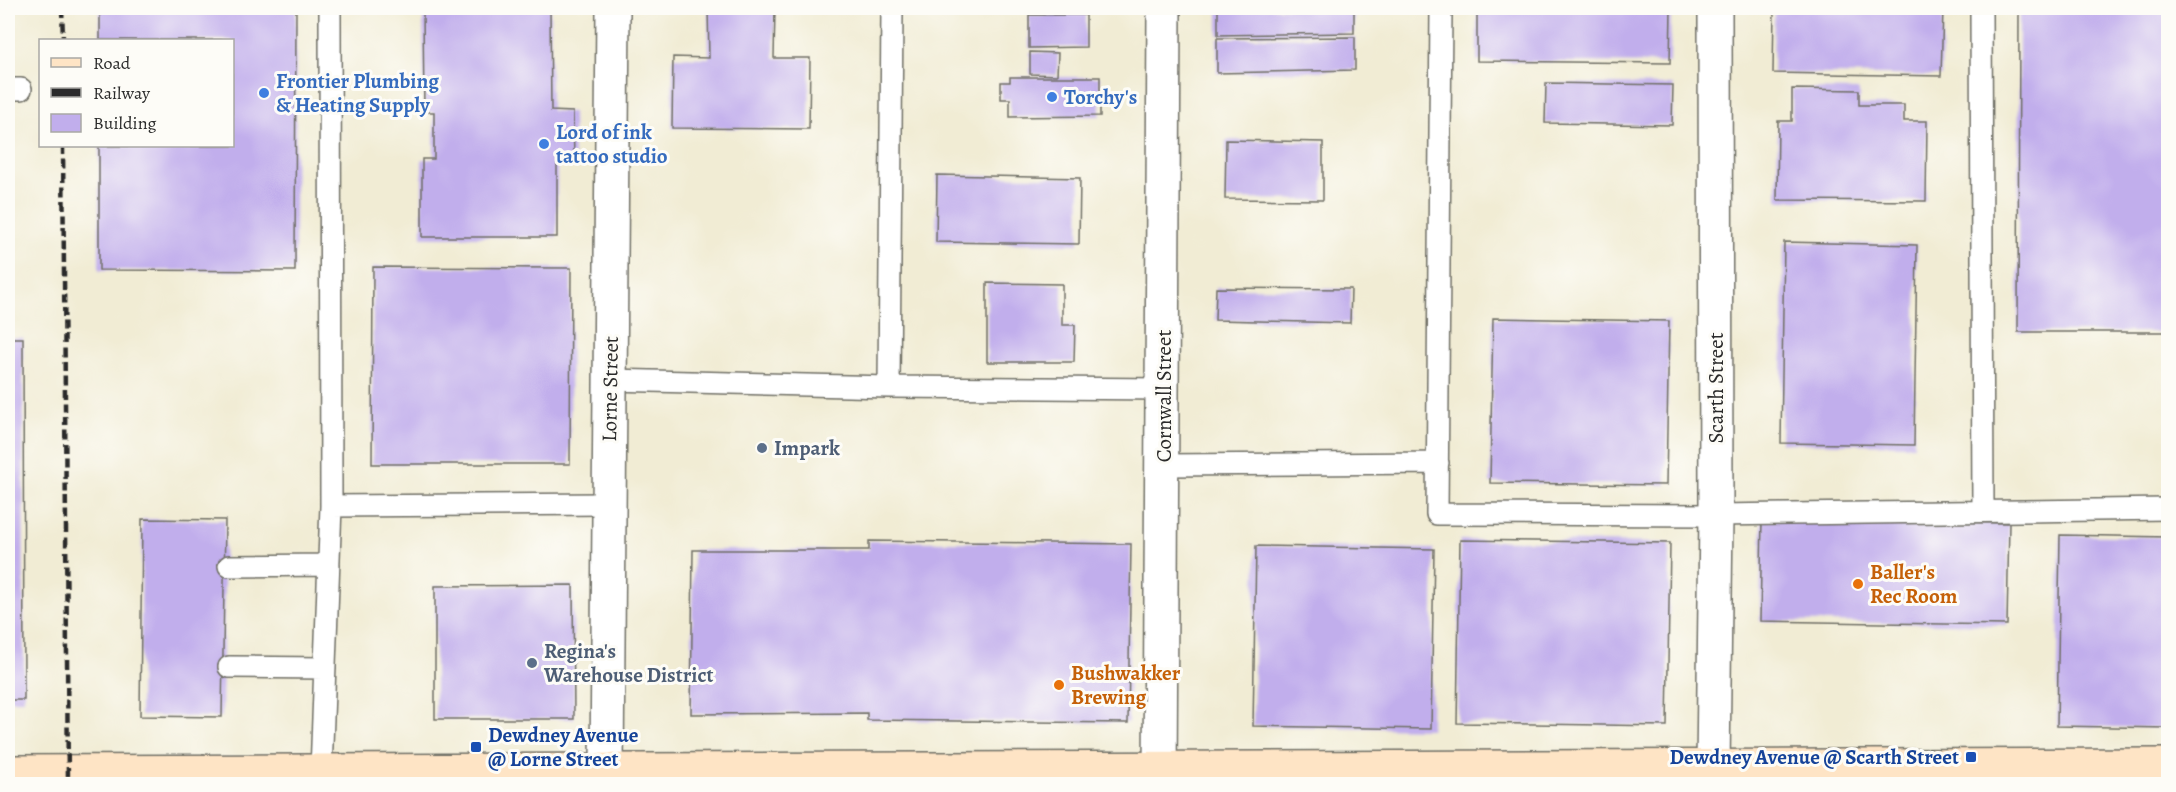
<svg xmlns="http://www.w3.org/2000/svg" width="2176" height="792" viewBox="0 0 2176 792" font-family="Alegreya,serif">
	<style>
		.building { fill: #c1aeec }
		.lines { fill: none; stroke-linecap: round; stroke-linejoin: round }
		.service-casing { stroke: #706f66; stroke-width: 24 }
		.minor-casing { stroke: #706f66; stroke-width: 36 }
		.secondary-casing { stroke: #706f66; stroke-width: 36 }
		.service { stroke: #fff; stroke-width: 21 }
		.minor { stroke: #fff; stroke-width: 33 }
		.secondary { stroke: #fee4c5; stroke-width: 33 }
		.rail { stroke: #2b2b2b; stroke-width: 4.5; stroke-dasharray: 9 4.5; stroke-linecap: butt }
		.shop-dot { fill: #3f7fe0; stroke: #fdfcf7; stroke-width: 2 }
		.service-dot { fill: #5c6f8a; stroke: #fdfcf7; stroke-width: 2 }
		.food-dot { fill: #e8710a; stroke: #fdfcf7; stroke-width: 2 }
		.transit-dot { fill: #1a4fb4; stroke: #fdfcf7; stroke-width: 2 }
		.labels { text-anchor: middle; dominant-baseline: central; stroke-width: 6; stroke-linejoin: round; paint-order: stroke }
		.shop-label { font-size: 21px; font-weight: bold; fill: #366cbe; stroke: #fdfcf7; text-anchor: start }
		.street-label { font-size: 21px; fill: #2b2b2b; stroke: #fdfcf7 }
		.service-label { font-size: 21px; font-weight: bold; fill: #4e5e75; stroke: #fdfcf7; text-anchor: start }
		.food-label { font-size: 21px; font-weight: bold; fill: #c56008; stroke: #fdfcf7; text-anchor: start }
		.transit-label { font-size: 21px; font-weight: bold; fill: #164399; stroke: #fdfcf7; text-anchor: start }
	</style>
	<rect width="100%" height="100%" fill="#fdfcf7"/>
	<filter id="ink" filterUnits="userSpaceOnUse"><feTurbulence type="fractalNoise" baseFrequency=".0167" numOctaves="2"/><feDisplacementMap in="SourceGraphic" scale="12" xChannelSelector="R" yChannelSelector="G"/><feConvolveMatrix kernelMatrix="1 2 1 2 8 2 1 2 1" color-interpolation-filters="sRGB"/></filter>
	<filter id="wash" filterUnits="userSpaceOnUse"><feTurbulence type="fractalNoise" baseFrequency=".008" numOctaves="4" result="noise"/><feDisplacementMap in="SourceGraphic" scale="24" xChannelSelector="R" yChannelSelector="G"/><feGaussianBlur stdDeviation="1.35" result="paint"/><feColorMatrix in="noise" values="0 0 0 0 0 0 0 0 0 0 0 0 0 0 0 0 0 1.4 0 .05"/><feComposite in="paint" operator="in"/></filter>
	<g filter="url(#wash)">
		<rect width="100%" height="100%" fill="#f1ecd4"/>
		<g id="blocks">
			<path class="building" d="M100,8H296L295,271L99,270V146H232V40H100Z
				M423,8H550L551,111L573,112L574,159H557V237H422V159H434V112H424Z
				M708,8H775L774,58H810L809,129L672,128L673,57L709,58Z
				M1218,8H1354V33L1218,35Z
				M1477,8H1671L1670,63L1477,61Z
				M1774,8H1943L1941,76L1773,73Z
				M2019,8H2168V332H2018Z
				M1029,15H1086V47L1029,48Z
				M1355,37V70L1217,73V38Z
				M1030,52L1058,53L1057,75L1030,74Z
				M1010,77H1100V116L1010,117V99H1001V82H1010Z
				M1546,83L1673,85L1672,125L1545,123Z
				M1792,89L1859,90V105H1904V121H1927L1926,201L1777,200L1778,121H1792Z
				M1226,140L1323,142V200L1225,199Z
				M937,175L1080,178L1079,244L936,242Z
				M1784,242L1917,245L1914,445L1781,443Z
				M373,267L571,268L570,464H372Z
				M987,283L1062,284V325H1075L1074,362H987Z
				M1216,288L1351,289L1350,323L1215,320Z
				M1493,318L1669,321L1666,485L1490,483Z
				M8,338H23L24,700H8Z
				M142,519L225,520L222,717L140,716Z
				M1762,519L2009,523L2007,625L1760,621Z
				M2060,535L2168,537V728L2057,726Z
				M1460,540L1670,543L1667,726L1457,723Z
				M869,541L1131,544L1128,723L867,720V713L691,714L693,550H869Z
				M1256,546L1434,549L1431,729L1253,726Z
				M573,585L574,719H435V586Z"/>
		</g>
	</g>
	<g filter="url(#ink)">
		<use href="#blocks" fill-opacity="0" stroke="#706f66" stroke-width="1.5"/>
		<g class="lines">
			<g class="service-casing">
				<path id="service" d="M330,8L331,506L608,504
					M1441,8L1437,514L1716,515L2168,509
					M1981,8L1983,511
					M8,89H21
					M610,380L889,387L1164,389
					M889,387L892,8
					M1163,465L1438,463
					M229,566L329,565
					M229,667L325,668
					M321,771L331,506"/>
			</g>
			<g class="minor-casing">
				<path id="minor" d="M1713,768L1716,515L1715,8
					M607,770L613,8
					M1160,784L1164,8"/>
			</g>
			<g class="secondary-casing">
				<path id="secondary" d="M8,772L2168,765"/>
			</g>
			<use href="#service" class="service"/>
			<use href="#minor" class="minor"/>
			<use href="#secondary" class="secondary"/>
			<path class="rail" d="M62,8L63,40
				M63,146L68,784"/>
		</g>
	</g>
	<g class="shop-dot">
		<circle cx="264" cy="93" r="6"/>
		<circle cx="1052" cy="97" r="6"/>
		<circle cx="544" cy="144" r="6"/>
	</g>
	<g class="service-dot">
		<circle cx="762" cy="448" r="6"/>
		<circle cx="532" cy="663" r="6"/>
	</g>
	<g class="food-dot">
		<circle cx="1858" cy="584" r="6"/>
		<circle cx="1059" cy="685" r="6"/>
	</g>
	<g class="transit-dot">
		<rect x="470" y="741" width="12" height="12" rx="3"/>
		<rect x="1965" y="751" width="12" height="12" rx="3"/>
	</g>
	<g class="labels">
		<g class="shop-label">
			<text x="276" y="81">Frontier Plumbing<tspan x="276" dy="24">&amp; Heating Supply</tspan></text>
			<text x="1064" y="97">Torchy's</text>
			<text x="556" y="132">Lord of ink<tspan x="556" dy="24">tattoo studio</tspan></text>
		</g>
		<g class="street-label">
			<text transform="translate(1716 388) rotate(-90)">Scarth Street</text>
			<text transform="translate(610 389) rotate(-89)">Lorne Street</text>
			<text transform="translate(1164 396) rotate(-90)">Cornwall Street</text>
		</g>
		<g class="service-label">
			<text x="774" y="448">Impark</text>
			<text x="544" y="651">Regina's<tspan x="544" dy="24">Warehouse District</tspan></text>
		</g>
		<g class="food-label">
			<text x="1870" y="572">Baller's<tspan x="1870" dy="24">Rec Room</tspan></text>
			<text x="1071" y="673">Bushwakker<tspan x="1071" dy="24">Brewing</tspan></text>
		</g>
		<g class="transit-label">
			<text x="488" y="735">Dewdney Avenue<tspan x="488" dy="24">@ Lorne Street</tspan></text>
			<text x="1959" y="757" text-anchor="end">Dewdney Avenue @ Scarth Street</text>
		</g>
	</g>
	<rect width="2176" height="792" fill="none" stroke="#fdfcf7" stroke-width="30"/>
	<rect x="39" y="39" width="195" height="108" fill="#fdfcf7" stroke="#a9a8a5" stroke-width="1.5"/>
	<rect x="51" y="58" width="30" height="9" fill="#fee4c5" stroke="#a9a8a5" stroke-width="1.5"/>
	<text x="93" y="69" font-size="18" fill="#2b2b2b">Road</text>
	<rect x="51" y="88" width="30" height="9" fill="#2b2b2b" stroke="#a9a8a5" stroke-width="1.5"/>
	<text x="93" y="99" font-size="18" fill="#2b2b2b">Railway</text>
	<rect x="51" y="114" width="30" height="18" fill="#c1aeec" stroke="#a9a8a5" stroke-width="1.5"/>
	<text x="93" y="129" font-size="18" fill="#2b2b2b">Building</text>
</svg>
